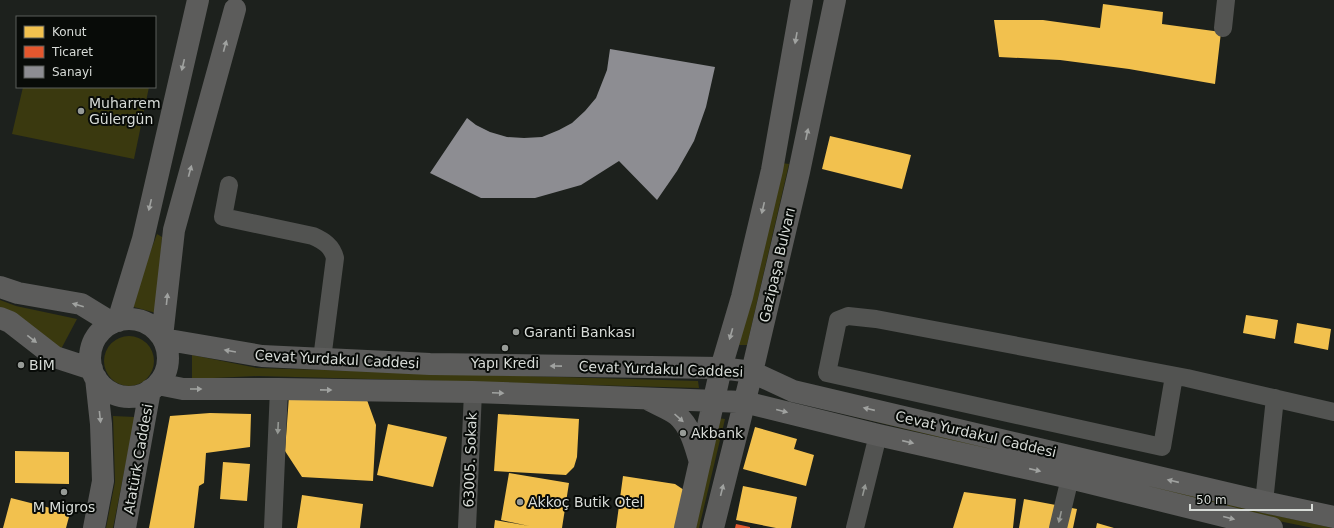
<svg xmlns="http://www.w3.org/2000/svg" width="1334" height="528" viewBox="0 0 1334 528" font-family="'DejaVu Sans',sans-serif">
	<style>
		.green { fill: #3a390f }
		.homes { fill: #f2c14e }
		.shops { fill: #e4572e }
		.industry { fill: #8d8d92 }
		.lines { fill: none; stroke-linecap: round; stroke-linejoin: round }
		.minor { stroke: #525351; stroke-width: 18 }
		.major { stroke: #5c5c5b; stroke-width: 22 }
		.oneway { fill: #a0a2a0 }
		.oneway2 { fill: #959894 }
		.poi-dot { fill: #979b97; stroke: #080b08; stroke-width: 1.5 }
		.labels { text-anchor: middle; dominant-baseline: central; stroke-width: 4; stroke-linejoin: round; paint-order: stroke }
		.poi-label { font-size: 14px; fill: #d8dcd8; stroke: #080b08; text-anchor: start }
		.street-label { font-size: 14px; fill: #d8dcd8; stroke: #080b08 }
	</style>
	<rect width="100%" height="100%" fill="#1d211d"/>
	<path class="green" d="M23,87H149L134,159L12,134Z
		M782,163L789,164L747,345H738Z
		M157,234L162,237L156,313L130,306Z
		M0,300L16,306L77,319L60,351L0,309Z
		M104 361a25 25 0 1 1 50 0a25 25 0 1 1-50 0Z
		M192,355L257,368L698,381L699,388L258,376L192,379Z
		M789,397L1264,513L1333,528H1313L1264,518L788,400Z
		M113,416L135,417L113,528H106L115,482Z
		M718,418L725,419L699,528H693Z"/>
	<path class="homes" d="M1103,4L1163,12L1162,24L1221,32L1215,84L1129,69L1060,60L999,57L994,20H1043L1100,28Z
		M830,136L911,155L902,189L822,169Z
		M1246,315L1278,320L1275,339L1243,333Z
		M1297,323L1331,329L1328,350L1294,343Z
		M289,396L367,400L376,425L373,481L302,477L285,451Z
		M210,413L251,414L250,447L206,453L204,483L199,486L194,528H149L170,416Z
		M498,414L579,419L577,457L574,467L566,475L494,471Z
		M388,424L447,437L433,487L377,475Z
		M755,427L797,439L794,449L814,455L806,486L743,469Z
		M15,451L69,452V484L15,483Z
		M223,462L250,464L247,501L220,499Z
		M509,473L569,483L562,528H494L495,520L529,526L501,520Z
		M623,476L675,484L684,490L678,528H616Z
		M743,486L797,497L791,528H776L736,520Z
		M964,492L1016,499L1013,528H953Z
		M302,495L363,504L360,528H297Z
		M11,498L70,513L66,528H3Z
		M1024,499L1077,509L1073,528H1019Z
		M1097,523L1114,528H1096Z"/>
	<path class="shops" d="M736,524L750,527V528H735Z"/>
	<path class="industry" d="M610,49L715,67L706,107L694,141L677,171L657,200L619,161L581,185L535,198H481L430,173L467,118L476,125L490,132L507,137L524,138L542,137L559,130L572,123L585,111L596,98L607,70Z"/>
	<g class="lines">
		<path class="minor" d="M1223,28L1226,0
			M229,185L223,217L313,236C324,241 332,246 335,258L322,359
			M1174,376L1162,447L827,373L838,320L848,316L876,319L1187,378L1334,412
			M1264,502L1275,398
			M273,528L279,389
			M467,528L473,392
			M855,528L878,435
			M1058,528L1070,478"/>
		<path class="major" d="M0,287L18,293L81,304L112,323
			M0,318L10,322L55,357L92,369
			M90 358a39 39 0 1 1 78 0a39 39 0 1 1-78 0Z
			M118,321L143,239L198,0
			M162,337L174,230L235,9
			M163,339L262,356L430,364L721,368L752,372L793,391L1264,502L1334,517
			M158,384L183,389H279L473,392L744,402L878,435L1070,478L1272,528
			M649,400C658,405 669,409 677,415C691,427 695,446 700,462
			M94,528L103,481L101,424L96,378
			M125,528L150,390
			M685,528L721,368L742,297L772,170L802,0
			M713,528L752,372L799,172L835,0"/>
	</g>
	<defs><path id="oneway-solid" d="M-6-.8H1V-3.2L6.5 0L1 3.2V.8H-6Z"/></defs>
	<g class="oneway">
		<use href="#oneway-solid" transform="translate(796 38) rotate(100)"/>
		<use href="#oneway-solid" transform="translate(225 46) rotate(-75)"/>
		<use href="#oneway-solid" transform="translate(183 65) rotate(103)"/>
		<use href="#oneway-solid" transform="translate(807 134) rotate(-78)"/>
		<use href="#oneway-solid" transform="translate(190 171) rotate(-75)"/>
		<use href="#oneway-solid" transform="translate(150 205) rotate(103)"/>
		<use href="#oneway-solid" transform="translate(763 208) rotate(103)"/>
		<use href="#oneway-solid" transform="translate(167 299) rotate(-84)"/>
		<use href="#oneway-solid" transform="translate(78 305) rotate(-164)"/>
		<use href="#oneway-solid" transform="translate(731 334) rotate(106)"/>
		<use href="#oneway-solid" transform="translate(32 339) rotate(38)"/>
		<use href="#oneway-solid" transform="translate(230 351) rotate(-170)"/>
		<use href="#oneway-solid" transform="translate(556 366) rotate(-179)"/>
		<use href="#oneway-solid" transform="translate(196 389)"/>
		<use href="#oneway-solid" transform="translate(326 390) rotate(1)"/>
		<use href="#oneway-solid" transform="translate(498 393) rotate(2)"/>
		<use href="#oneway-solid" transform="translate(869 409) rotate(-167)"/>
		<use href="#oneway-solid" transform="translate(782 411) rotate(14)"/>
		<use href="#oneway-solid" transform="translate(100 417) rotate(84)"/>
		<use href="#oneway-solid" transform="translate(679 418) rotate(42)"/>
		<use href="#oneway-solid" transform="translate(908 442) rotate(13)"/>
		<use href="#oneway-solid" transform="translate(1035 470) rotate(13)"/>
		<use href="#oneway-solid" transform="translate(1173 481) rotate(-167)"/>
		<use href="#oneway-solid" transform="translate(722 490) rotate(-76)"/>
		<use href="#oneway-solid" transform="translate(1229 518) rotate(14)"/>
	</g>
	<g class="oneway2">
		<use href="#oneway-solid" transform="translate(278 428) rotate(93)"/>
		<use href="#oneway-solid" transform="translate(864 490) rotate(-76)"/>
		<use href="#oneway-solid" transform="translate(1060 517) rotate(103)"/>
	</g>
	<g class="poi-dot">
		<circle cx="81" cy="111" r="4"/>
		<circle cx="516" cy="332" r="4"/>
		<circle cx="505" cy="348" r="4"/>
		<circle cx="21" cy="365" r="4"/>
		<circle cx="683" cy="433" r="4"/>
		<circle cx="64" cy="492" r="4"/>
		<circle cx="520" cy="502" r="4"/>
	</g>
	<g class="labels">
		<g class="poi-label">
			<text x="89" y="103">Muharrem<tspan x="89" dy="16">Gülergün</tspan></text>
			<text x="524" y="332">Garanti Bankası</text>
			<text x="505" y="363" text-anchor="middle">Yapı Kredi</text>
			<text x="29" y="365">BİM</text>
			<text x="691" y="433">Akbank</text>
			<text x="528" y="502">Akkoç Butik Otel</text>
			<text x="64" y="507" text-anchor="middle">M Migros</text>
		</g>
		<g class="street-label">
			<text transform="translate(777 265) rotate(-77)">Gazipaşa Bulvarı</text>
			<text transform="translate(337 359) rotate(3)">Cevat Yurdakul Caddesi</text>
			<text transform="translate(661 369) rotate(2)">Cevat Yurdakul Caddesi</text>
			<text transform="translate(976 434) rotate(13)">Cevat Yurdakul Caddesi</text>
			<text transform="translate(138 459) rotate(-80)">Atatürk Caddesi</text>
			<text transform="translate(470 460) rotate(-88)">63005. Sokak</text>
		</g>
	</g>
	<rect x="16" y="16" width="140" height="72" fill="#080b08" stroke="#5b5f5b"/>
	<rect x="24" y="26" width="20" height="12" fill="#f2c14e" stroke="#5b5f5b"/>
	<text x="52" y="36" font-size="12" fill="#d8dcd8">Konut</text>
	<rect x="24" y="46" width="20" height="12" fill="#e4572e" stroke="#5b5f5b"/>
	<text x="52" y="56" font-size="12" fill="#d8dcd8">Ticaret</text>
	<rect x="24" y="66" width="20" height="12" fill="#8d8d92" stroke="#5b5f5b"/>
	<text x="52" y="76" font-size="12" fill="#d8dcd8">Sanayi</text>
	<path d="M1190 504v6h122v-6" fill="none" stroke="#d8dcd8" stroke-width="2"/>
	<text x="1196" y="504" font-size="12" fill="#d8dcd8" stroke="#080b08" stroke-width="3" paint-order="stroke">50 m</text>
</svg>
